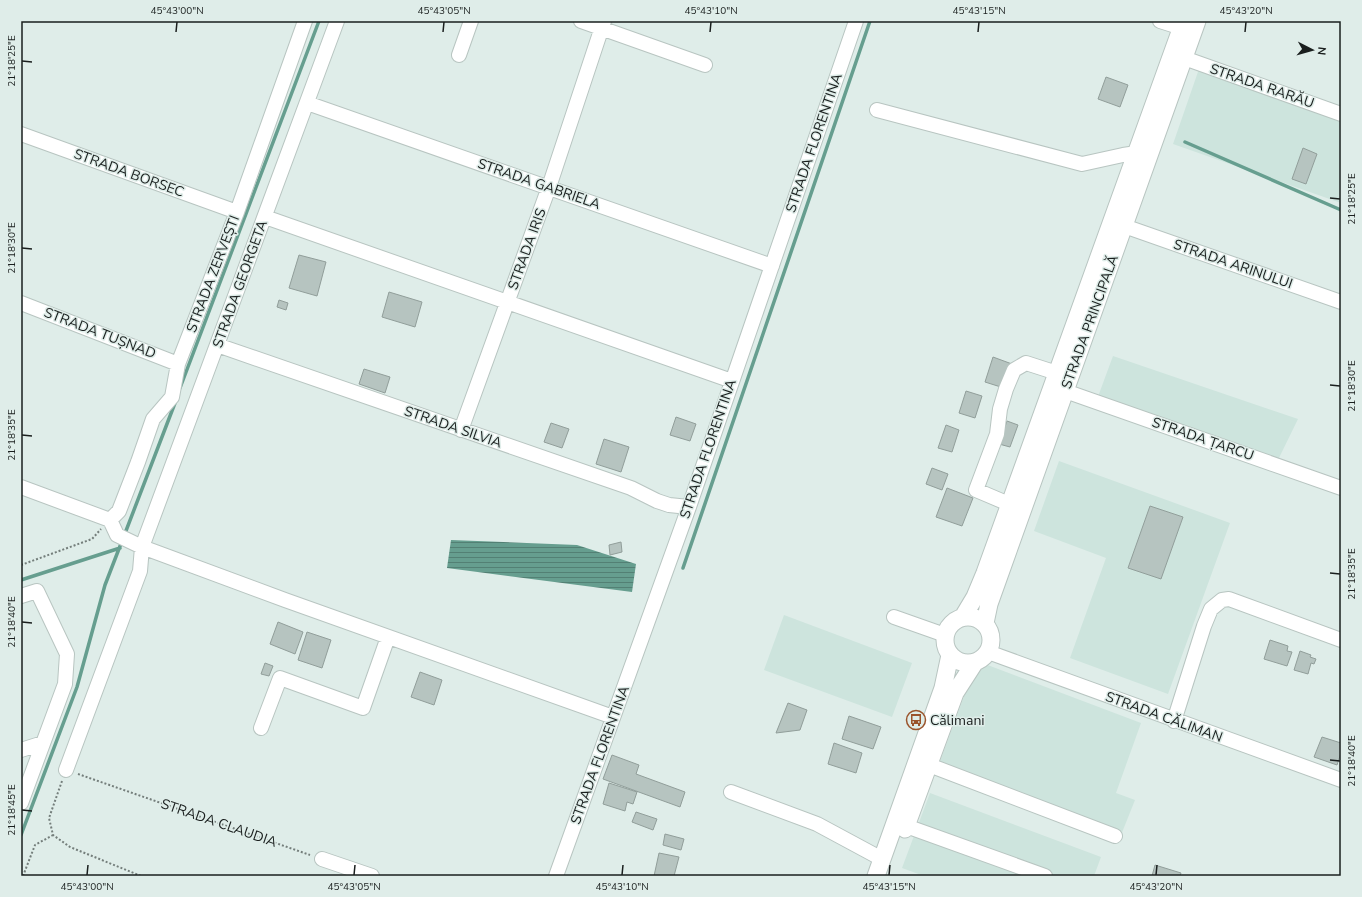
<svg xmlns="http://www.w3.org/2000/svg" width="1362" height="897" viewBox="0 0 1362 897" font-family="'Nunito Sans',sans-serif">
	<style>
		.built { fill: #cde4dd }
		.water { fill: url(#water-rules) }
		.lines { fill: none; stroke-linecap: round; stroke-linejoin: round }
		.stream { stroke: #669e8f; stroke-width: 3.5 }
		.building { fill: #b6c4c0; stroke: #919e9a }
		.minor-casing { stroke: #b8c5c1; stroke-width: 16 }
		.major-casing { stroke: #b8c5c1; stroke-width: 19 }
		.path { stroke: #747e7b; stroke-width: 2; stroke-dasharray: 2 2; stroke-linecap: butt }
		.minor { stroke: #fff; stroke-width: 14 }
		.major { stroke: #fff; stroke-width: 17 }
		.ticks { fill: none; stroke: #1a1f1e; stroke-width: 1.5 }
		.labels { text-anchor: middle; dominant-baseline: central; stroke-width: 3; stroke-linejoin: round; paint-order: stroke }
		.street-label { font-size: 14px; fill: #1a1f1e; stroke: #dfede9 }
		.poi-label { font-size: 14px; fill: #1a1f1e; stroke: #dfede9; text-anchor: start }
		.neatline { fill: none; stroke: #1a1f1e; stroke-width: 1.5 }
		.ticks-label { font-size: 10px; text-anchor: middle; fill: #1a1f1e }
	</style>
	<defs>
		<pattern id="water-rules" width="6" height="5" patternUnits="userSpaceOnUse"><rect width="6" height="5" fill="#669e8f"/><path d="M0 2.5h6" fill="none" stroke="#538074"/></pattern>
	</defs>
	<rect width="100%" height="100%" fill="#dfede9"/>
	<path class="built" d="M1200,66L1341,116V203L1173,144Z
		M1113,356L1298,419L1277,462L1096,402Z
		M1059,461L1230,523L1168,694L1070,658L1106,558L1034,531Z
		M784,615L912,663L892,717L764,670Z
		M977,661L1141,723L1116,793L1135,800L1121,835L938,767Z
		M930,793L1101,857L1094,876H924L902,868Z"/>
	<path class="water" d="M451,540L577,545L636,564L632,592L447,568Z"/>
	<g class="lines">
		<path class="stream" d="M1185,142L1341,210
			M180,388L319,21
			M124,536L175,403
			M683,568L870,21
			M21,580L120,548
			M21,835L77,687L105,585L122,541"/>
	</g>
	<path class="building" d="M1106,77L1128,85L1120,107L1098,99Z
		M1303,148L1317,154L1306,184L1292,179Z
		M299,255L326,262L317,296L289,288Z
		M389,292L422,302L415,327L382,317Z
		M279,300L288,303L286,310L277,307Z
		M993,357L1012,364L1004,388L985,382Z
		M364,369L390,377L385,393L359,384Z
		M966,391L982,396L975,418L959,413Z
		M676,417L696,424L690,441L670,435Z
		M1007,421L1018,425L1010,447L999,444Z
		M551,423L569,429L562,448L544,442Z
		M946,425L959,430L952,452L938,448Z
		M604,439L629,447L621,472L596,464Z
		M932,468L948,474L942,490L926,484Z
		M947,488L973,498L962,526L936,517Z
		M1150,506L1183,517L1161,579L1128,568Z
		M621,542L622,552L610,555L609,545Z
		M278,622L303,632L295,654L270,644Z
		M307,632L331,640L322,668L298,660Z
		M1270,640L1288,646L1287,651L1292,652L1287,666L1264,659Z
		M1300,651L1311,655L1310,657L1316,659L1314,664L1311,663L1308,674L1294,670Z
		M265,663L273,666L269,676L261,674Z
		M420,672L442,680L434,705L411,697Z
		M788,703L807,710L800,730L776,733Z
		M849,716L881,727L873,749L842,739Z
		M1322,737L1341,743V753L1337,765L1314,757Z
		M834,743L862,753L856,773L828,764Z
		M612,755L639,765L636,774L685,792L680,807L603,779Z
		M609,783L637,792L633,804L627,802L625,811L603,804Z
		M636,812L657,819L653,830L632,822Z
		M665,834L684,839L681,850L663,845Z
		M659,853L679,857L674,876H654Z
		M1155,865L1181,873L1180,876H1152Z"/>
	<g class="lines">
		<g class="minor-casing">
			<path id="minor" d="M581,21L705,65
				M1160,21L1182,28
				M459,55L471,21
				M1184,58L1341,114
				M307,103L772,266
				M877,110L1082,164L1123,155L1137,153
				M21,134L237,212
				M265,217L732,381
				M1124,226L1341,302
				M21,303L178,364
				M217,345L631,488L657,501L669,505L689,507
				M1065,391L1341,488
				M461,430L549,187L604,21
				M21,487L110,520
				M1009,504L976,490L997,434L1000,409L1006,389L1014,370L1026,363L1057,373
				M110,520L117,535L142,547L285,600L613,717
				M110,520L119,511L138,462L153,419L172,397L178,364L237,212L305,21
				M21,596L37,591L67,654L65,684L21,803
				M894,617L945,635
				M988,652L1341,780
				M1174,721L1204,626L1211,609L1222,600L1229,599L1341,640
				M261,728L280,678L363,708L388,637
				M21,750L43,743
				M929,765L1115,836
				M66,770L140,571L142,547L337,21
				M731,792L817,824L882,859
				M906,826L1045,876
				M322,859L372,876
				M556,876L689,507L856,21"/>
		</g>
		<g class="major-casing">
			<path id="major" d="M945 640a23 23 0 1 1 46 0a23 23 0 1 1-46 0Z
				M963,617L975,597L985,573L1184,21
				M985,623L989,604L1197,21
				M905,829L955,693L975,662
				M876,876L943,688L950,655"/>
		</g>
		<path class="path" d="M21,565L92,539L101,529
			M78,774L310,855
			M62,781L49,818L53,835L70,847L141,876
			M23,876L35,845L53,835"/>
		<use href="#minor" class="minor"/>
		<use href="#major" class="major"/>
	</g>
	<path class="ticks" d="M176,32L177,22M443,32L444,22M710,32L711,22M978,32L979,22M1245,32L1246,22M22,61L32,62M1330,198L1340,199M22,248L32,249M1330,385L1340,386M22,435L32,436M1330,573L1340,574M22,622L32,623M1330,760L1340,761M22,810L32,811M87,875L88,865M354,875L355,865M622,875L623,865M889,875L890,865M1156,875L1157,865"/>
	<defs>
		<g id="bus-ring" transform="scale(1)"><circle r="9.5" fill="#dfede9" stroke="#9a542c" stroke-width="1.5"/><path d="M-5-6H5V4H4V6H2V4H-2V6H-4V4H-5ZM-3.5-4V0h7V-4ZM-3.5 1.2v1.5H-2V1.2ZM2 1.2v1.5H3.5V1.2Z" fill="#9a542c"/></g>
	</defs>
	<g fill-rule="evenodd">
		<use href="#bus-ring" x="916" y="720"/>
	</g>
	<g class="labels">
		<g class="street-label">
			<text transform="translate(1262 86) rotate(19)">STRADA RARĂU</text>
			<text transform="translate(814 143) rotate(-71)">STRADA FLORENTINA</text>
			<text transform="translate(129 173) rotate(20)">STRADA BORSEC</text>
			<text transform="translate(539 184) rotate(19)">STRADA GABRIELA</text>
			<text transform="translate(527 249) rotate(-70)">STRADA IRIS</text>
			<text transform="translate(1233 264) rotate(19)">STRADA ARINULUI</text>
			<text transform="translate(213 274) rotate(-69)">STRADA ZERVEȘTI</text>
			<text transform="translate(240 284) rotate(-70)">STRADA GEORGETA</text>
			<text transform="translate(1090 322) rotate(-70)">STRADA PRINCIPALĂ</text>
			<text transform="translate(100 333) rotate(21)">STRADA TUȘNAD</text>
			<text transform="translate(453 427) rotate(19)">STRADA SILVIA</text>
			<text transform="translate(1203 439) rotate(19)">STRADA ȚARCU</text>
			<text transform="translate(708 449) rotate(-71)">STRADA FLORENTINA</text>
			<text transform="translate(1164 717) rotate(20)">STRADA CĂLIMAN</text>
			<text transform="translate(600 755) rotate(-70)">STRADA FLORENTINA</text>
			<text transform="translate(219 823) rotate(19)">STRADA CLAUDIA</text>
		</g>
		<g class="poi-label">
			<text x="930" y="720">Călimani</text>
		</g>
	</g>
	<rect width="1362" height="897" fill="none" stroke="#dfede9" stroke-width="44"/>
	<g transform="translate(1312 50) rotate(96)" stroke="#dfede9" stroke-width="3" paint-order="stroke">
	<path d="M0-3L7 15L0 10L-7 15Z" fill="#1a1f1e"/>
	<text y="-6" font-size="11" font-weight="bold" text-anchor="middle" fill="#1a1f1e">N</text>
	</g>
	<rect x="22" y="22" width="1318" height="853" class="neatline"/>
	<g class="ticks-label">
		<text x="177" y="14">45°43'00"N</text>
		<text x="444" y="14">45°43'05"N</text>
		<text x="711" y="14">45°43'10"N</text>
		<text x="979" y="14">45°43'15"N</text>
		<text x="1246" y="14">45°43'20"N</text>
		<text transform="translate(11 61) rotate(-90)" y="4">21°18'25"E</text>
		<text transform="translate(1351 199) rotate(-90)" y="4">21°18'25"E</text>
		<text transform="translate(11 248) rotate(-90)" y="4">21°18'30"E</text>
		<text transform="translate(1351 386) rotate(-90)" y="4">21°18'30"E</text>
		<text transform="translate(11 435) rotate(-90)" y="4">21°18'35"E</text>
		<text transform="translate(1351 574) rotate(-90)" y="4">21°18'35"E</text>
		<text transform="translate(11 622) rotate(-90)" y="4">21°18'40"E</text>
		<text transform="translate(1351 761) rotate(-90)" y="4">21°18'40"E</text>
		<text transform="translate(11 810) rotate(-90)" y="4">21°18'45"E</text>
		<text x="87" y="890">45°43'00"N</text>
		<text x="354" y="890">45°43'05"N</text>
		<text x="622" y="890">45°43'10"N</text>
		<text x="889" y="890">45°43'15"N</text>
		<text x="1156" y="890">45°43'20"N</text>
	</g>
</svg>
